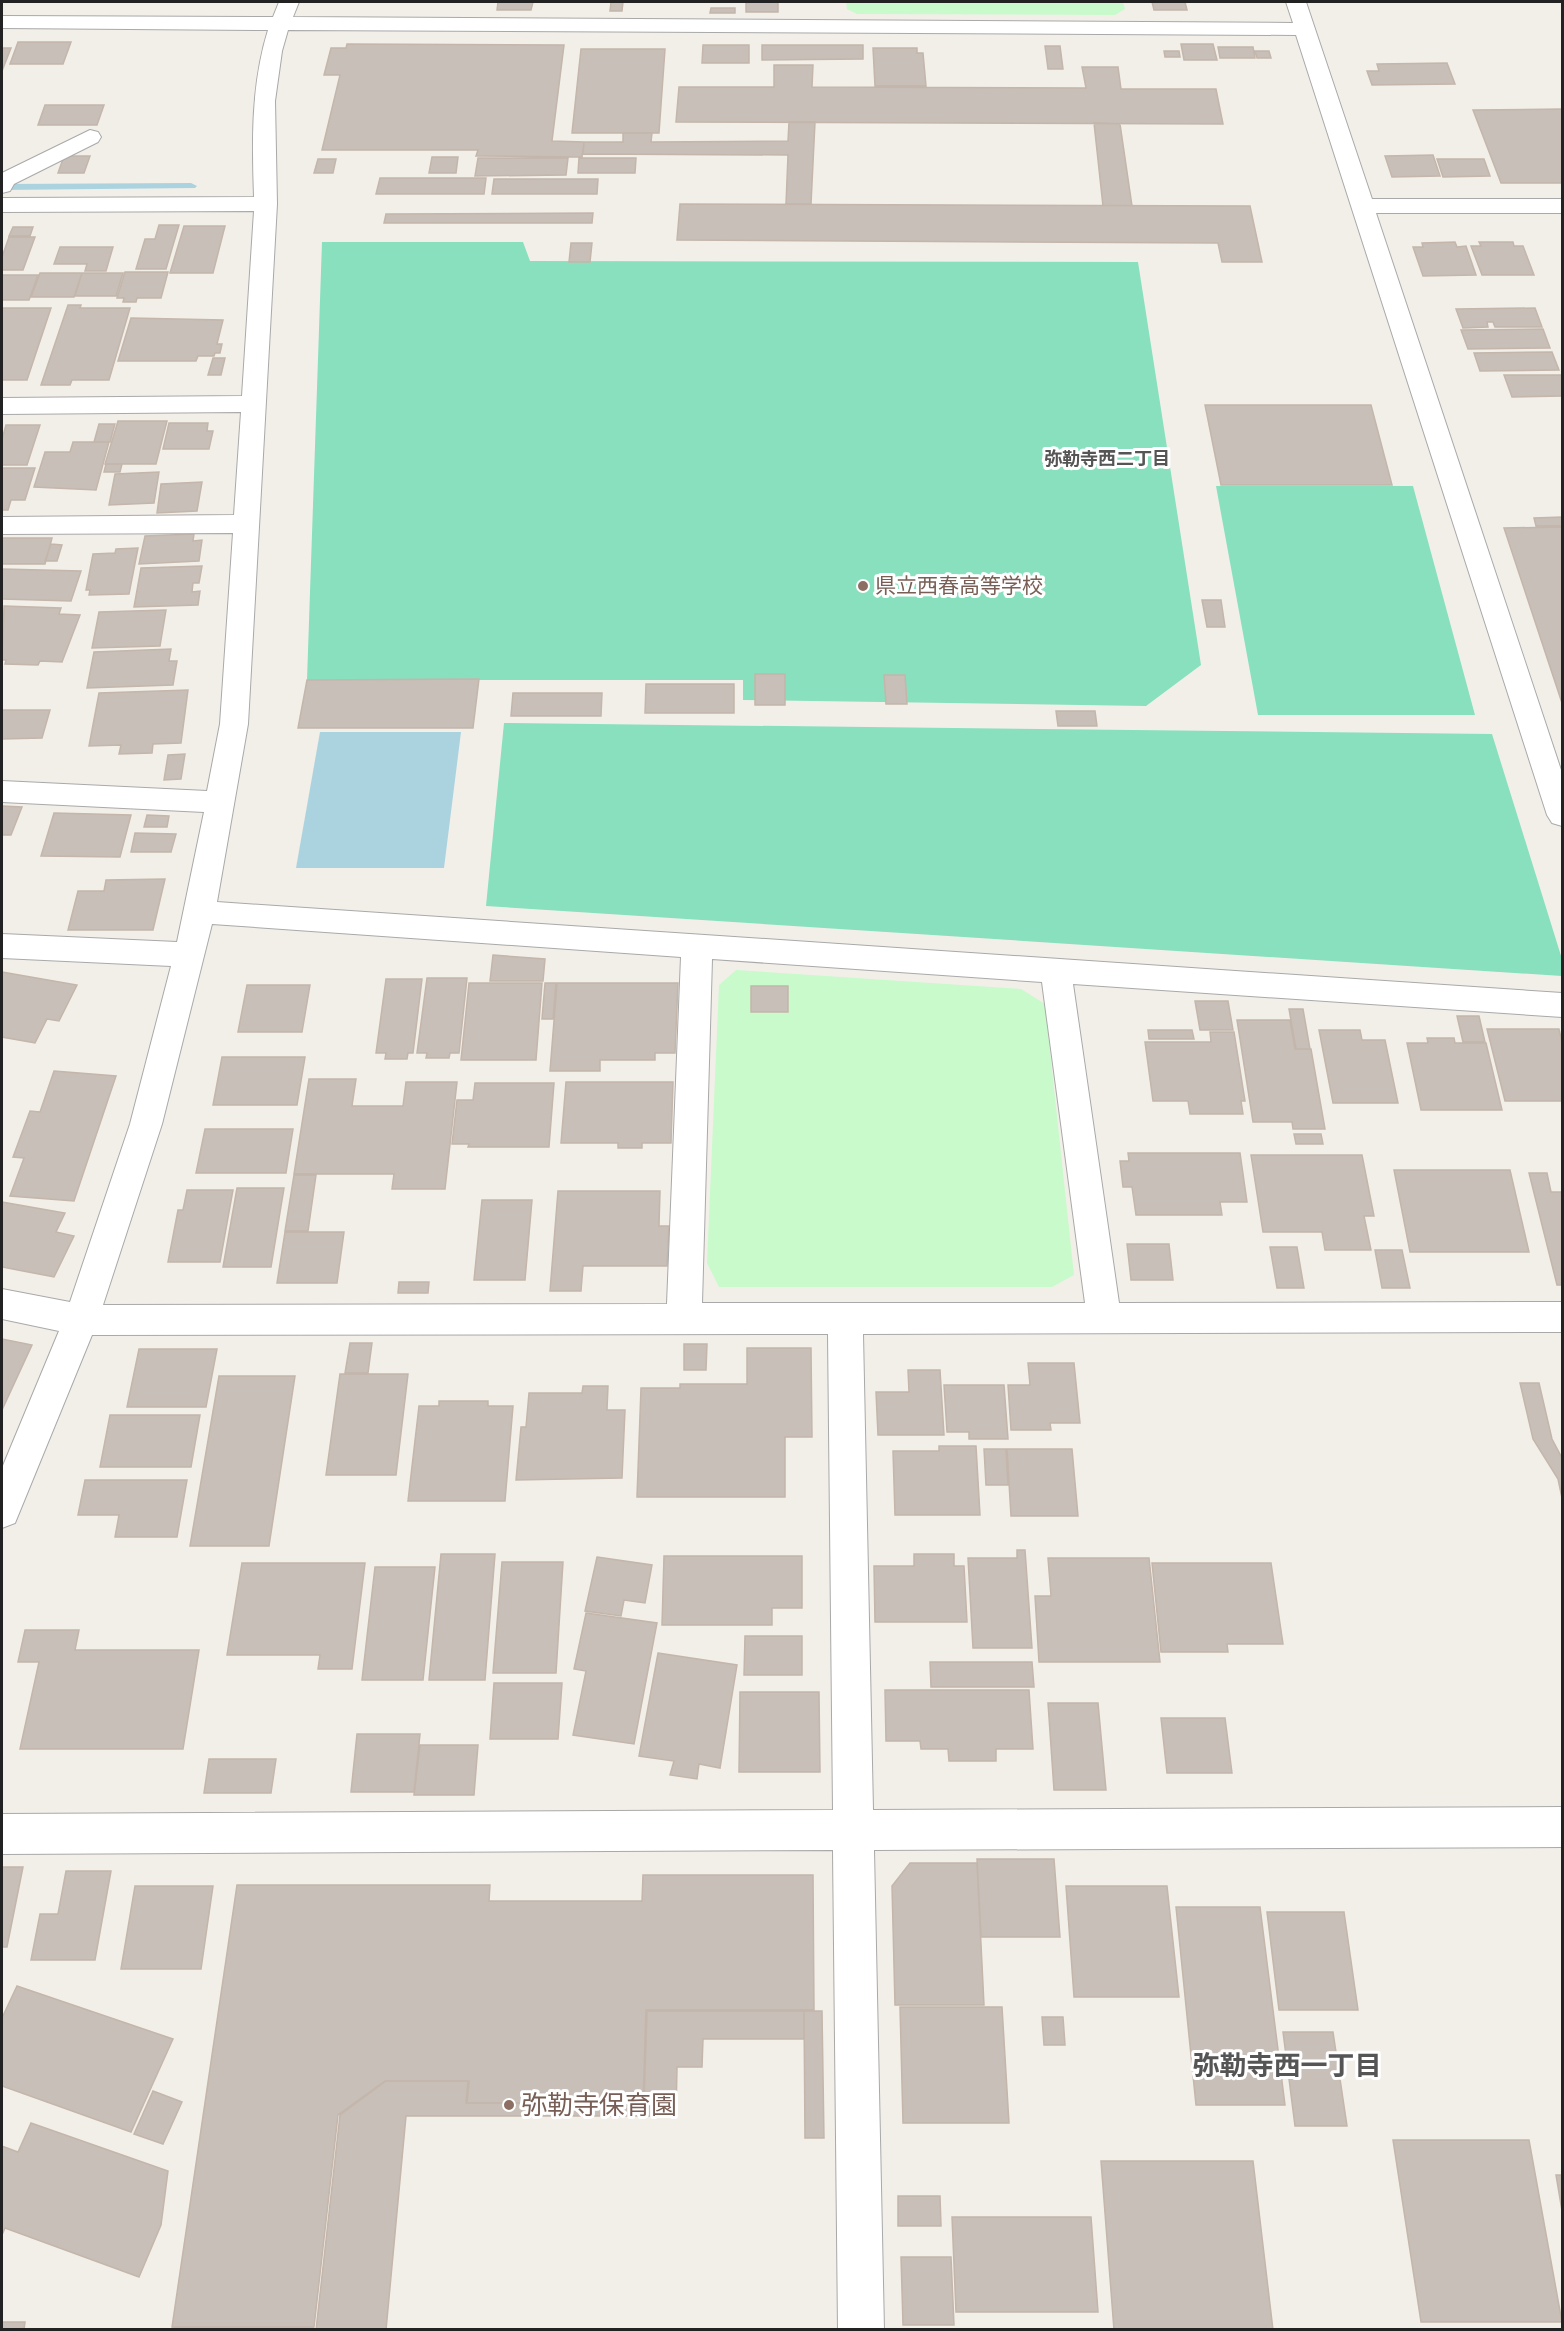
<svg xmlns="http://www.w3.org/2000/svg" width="1564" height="2331" viewBox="0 0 1564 2331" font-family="'DejaVu Sans','Noto Sans JP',sans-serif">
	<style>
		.park { fill: #c8facc }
		.pitch { fill: #88e0be }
		.water { fill: #aad3df }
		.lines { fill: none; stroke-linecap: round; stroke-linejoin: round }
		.stream { fill: #aad3df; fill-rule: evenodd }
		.building { fill: #c7bfb8; stroke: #c4b6ab; stroke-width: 1.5 }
		.minor-casing { stroke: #a9a9a9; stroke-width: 2 }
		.minor { fill: #fff; fill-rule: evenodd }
		.education-dot { fill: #8d6e63; stroke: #fff; stroke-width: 2 }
		.labels { text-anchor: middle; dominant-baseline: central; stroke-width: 6; stroke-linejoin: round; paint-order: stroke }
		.far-neighbourhood-label { font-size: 18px; font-weight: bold; fill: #555; stroke: #fff }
		.education-label { font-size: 21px; fill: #785e54; stroke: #fff; text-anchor: start }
		.near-education-label { font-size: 26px; fill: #785e54; stroke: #fff; text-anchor: start }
		.near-neighbourhood-label { font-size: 27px; font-weight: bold; fill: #555; stroke: #fff }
	</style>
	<rect width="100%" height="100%" fill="#f2efe9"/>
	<path class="park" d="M846,2H1123L1125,9L1115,15L857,14L847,9Z
		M736,970L1021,989L1045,1004L1074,1275L1052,1287H719L707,1263L719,985Z"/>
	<path class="pitch" d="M322,242H523L530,261L1138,262L1201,665L1146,706L743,700V680H307Z
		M1216,486H1413L1475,715H1258Z
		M504,723L1492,734L1562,959V976L486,906Z"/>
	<path class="water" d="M320,732H461L444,868H296Z"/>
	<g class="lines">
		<path class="stream" d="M191,183L197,186L195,188L2,190V184Z"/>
	</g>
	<path class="building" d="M498,2H533L531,10H497Z
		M611,2H623L622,11H610Z
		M746,2H778V12H746Z
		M1152,2H1185L1187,10H1154Z
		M711,8H735V13H710Z
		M18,42H71L63,64H10Z
		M347,44L564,45L552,141L584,142L582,157L476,156L478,150H322L340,75H324L331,48H346Z
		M1181,44H1213L1217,60H1184Z
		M703,45H749V63H702Z
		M762,45H863V59L762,60Z
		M1045,46H1060L1063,69H1048Z
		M1218,47H1253L1255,58H1220Z
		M2,48H11L2,71Z
		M873,48H917V53H923L926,86H875Z
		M581,49H665L659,133H572Z
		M1164,51H1179L1180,57H1165Z
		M1255,51H1269L1271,58H1257Z
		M1447,63L1455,84L1372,85L1367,71H1379L1377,64Z
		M774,65H813L812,87L1086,88L1082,67H1118L1121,89H1216L1223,124L676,122L679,87H774Z
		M45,105H104L97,125H38Z
		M1562,109V183H1501L1473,110Z
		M789,122H815L811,204H786L788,155L583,154L584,142H623V133H652L651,142L788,141Z
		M1094,123L1120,124L1132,206H1103Z
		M1433,155L1440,176L1392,177L1385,156Z
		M64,156H90L84,173H58Z
		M432,157H458L456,173H429Z
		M478,158H568L566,175L475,176Z
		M579,158H636L635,173H578Z
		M318,159H336L333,173H314Z
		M1437,159H1484L1490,176L1443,177Z
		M380,178H486L484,194H376Z
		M494,179H598L597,194H492Z
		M680,204L1250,206L1262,262H1222L1218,243L677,240Z
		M593,213L592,223H384L386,214Z
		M159,225H179L166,269H136L145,239H155Z
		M184,226H225L213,273H170Z
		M13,227H33L30,236H9Z
		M9,237H35L23,270H2V257Z
		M1455,242L1457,247L1466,246L1476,275L1423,276L1413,247H1423L1422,243Z
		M1479,242H1513L1514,246H1523L1534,275H1482L1471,246H1481Z
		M571,243H592L590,262H569Z
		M60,247H113L106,271H85L87,264H54Z
		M125,272H168L161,298H137L136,302H123L124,298H117Z
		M40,273H82L74,297H31Z
		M82,273H123L116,296H75Z
		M2,275H38L29,300H2Z
		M68,305H81L80,308H130L109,380H72L70,385H41Z
		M2,308H51L27,380H2Z
		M1535,308L1542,327H1495L1493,322H1487L1488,327L1463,328L1456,309Z
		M131,318L223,320L217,344H222L220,353H215L214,356H198L196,361H118Z
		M1543,329L1550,348L1468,349L1461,330Z
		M1552,352L1559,370L1480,371L1474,353Z
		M213,358H225L221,375H208Z
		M1504,375H1562V396L1512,397Z
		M1205,405H1371L1392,485H1221Z
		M118,421H167L156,464H105Z
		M169,423H208L207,431H213L209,449H163Z
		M99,424H115L110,442H94Z
		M6,425H40L27,465H2V439Z
		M73,442H109L96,490L34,487L45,452H70Z
		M106,464H122L120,472H104Z
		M2,468H35L25,500H11L8,510H2Z
		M159,472L154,503L109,505L115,474Z
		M202,482L197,511L157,513L161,484Z
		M1562,517V526H1536L1534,518Z
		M1562,527V703L1504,528Z
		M194,534L193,541L202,540L199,561L139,564L145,536Z
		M2,538H52L45,564H2Z
		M51,544L62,545L57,561H45Z
		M138,548L129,594L89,595L90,590H86L93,554L115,553L116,549Z
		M202,566L199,583H193L192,592L200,591L198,605L134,607L141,568Z
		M2,569L81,571L71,601L2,599Z
		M1202,600H1221L1225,627H1207Z
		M4,606L61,608L59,614L80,615L62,662L40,661L38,665L5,664L6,660H2Z
		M166,610L160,646L92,648L99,612Z
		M171,649L169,661H177L173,685L87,688L94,652Z
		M755,674H785V705H755Z
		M884,675H905L907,704H886Z
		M479,679L473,728H298L307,680Z
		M646,684H734V713H645Z
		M188,690L181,743L153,744L152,753L119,754L121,745L89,746L99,693Z
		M513,693H602L601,716H511Z
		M2,710H50L42,738L2,739Z
		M1056,711H1095L1097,726H1058Z
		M185,754L181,779L164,780L168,755Z
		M2,806L22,807L11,835H2Z
		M54,813L131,815L120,857L41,856Z
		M147,815L169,816L167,827H144Z
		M135,833L176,834L171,852H131Z
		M165,879L153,930H68L78,891H104L106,880Z
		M493,955L545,959L543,981H490Z
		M2,972L77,985L59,1021L47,1019L35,1043L2,1037Z
		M427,978H467L459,1053H450L449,1058H426L427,1053H417Z
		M386,979H422L413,1053H408L407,1059H385L386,1053H376Z
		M469,983H542L536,1060H461Z
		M545,983H556L553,1019H542Z
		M557,983H678L675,1053H655V1060H600V1071H550Z
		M247,985H310L302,1032H238Z
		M751,986H788V1012H751Z
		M1195,1001H1228L1233,1030H1200Z
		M1289,1009H1303L1310,1049H1296Z
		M1457,1016H1479L1485,1042H1463Z
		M1237,1020H1290L1295,1049H1311L1325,1129H1293L1292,1122H1253Z
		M1487,1029H1559L1562,1042V1101H1505Z
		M1148,1030H1192L1194,1039H1149Z
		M1319,1030H1360L1362,1040H1385L1398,1103H1333Z
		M1210,1032H1234L1245,1101H1241L1243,1114H1190L1188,1101H1153L1145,1042H1211Z
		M1427,1038H1454L1455,1043H1486L1502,1110H1421L1407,1043H1428Z
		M222,1057H305L297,1105H213Z
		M54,1071L116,1076L74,1201L10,1196L24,1158L13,1157L30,1111L40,1112Z
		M309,1079H356L352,1106H403L406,1082H457L445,1189H392L394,1174H294Z
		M566,1082H673L671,1143H642V1148H618V1143H561Z
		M475,1083H554L549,1147H468L469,1144H452L457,1100H473Z
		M205,1129H293L286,1173H196Z
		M1294,1134H1321L1323,1144H1296Z
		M1128,1153H1240L1247,1202H1220L1222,1215H1136L1132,1187H1123L1120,1161H1129Z
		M1251,1155H1362L1374,1216H1364L1371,1250H1325L1322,1232H1263Z
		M1394,1170H1510L1529,1252H1410Z
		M1529,1173H1547L1551,1192H1562V1285H1557Z
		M294,1175H316L308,1231H285Z
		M237,1188H284L271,1267H223Z
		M187,1190H233L220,1262H168L178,1210H183Z
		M558,1191H660L659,1226H669L667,1266H583L581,1291H550Z
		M482,1200H532L525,1280H474Z
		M2,1202L65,1213L56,1232L74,1236L54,1277L2,1267Z
		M285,1232H344L337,1283H277Z
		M1127,1244H1169L1173,1280H1131Z
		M1270,1247H1297L1304,1288H1277Z
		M1375,1250H1402L1410,1288H1382Z
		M399,1282H429L428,1293H398Z
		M2,1339L32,1345L2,1410Z
		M350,1343H372L368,1373H345Z
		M684,1344H707L706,1370H684Z
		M747,1348H811L812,1437H785V1497H637L641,1388H680V1384H747Z
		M139,1349H217L206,1407H127Z
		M1028,1363H1074L1080,1423H1050L1051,1430H1011L1008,1385H1030Z
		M908,1370H940L944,1435H878L876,1392H909Z
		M340,1374H408L396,1475H326Z
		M219,1376H295L269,1546H190Z
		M1520,1383H1539L1552,1439L1562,1458V1498L1558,1479L1533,1439Z
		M944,1385H1004L1008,1439H969V1432H947Z
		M583,1386H608L607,1410H625L622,1478L516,1480L521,1427H526L529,1393H582Z
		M439,1401H488V1406H513L505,1501H408L419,1406H439Z
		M110,1415H200L191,1467H100Z
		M939,1446H976L980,1515H895L893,1451H939Z
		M984,1449H1006L1008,1485H986Z
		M1007,1449H1072L1078,1516H1011Z
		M85,1480H187L177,1537H115L119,1515H78Z
		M1017,1550H1025L1032,1648H973L968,1558H1017Z
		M441,1554H495L485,1680H429Z
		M914,1554H954V1566H964L967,1622H875L874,1566H914Z
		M664,1556H802V1608H772V1625H662Z
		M597,1557L652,1565L645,1603L624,1600L621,1616L585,1611Z
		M1048,1558H1149L1160,1662H1039L1035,1596H1051Z
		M502,1562H563L556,1673H493Z
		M242,1563H365L352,1669H318L320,1655H227Z
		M1152,1563H1271L1283,1644H1227L1228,1652H1161Z
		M375,1567H435L423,1680H362Z
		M586,1613L657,1623L634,1744L573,1735L586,1671L574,1669Z
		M25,1630H79L75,1650H199L183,1749H20L39,1662H18Z
		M745,1636H802V1675H744Z
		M658,1653L737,1665L720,1768L699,1764L697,1779L670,1775L674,1761L639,1756Z
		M930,1662H1032L1034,1687H931Z
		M494,1683H562L558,1739H490Z
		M885,1690H1029L1033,1749H996V1761H949L948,1749H921L920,1741H886Z
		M740,1692H819L820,1772H739Z
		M1048,1703H1098L1106,1790H1054Z
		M1161,1718H1225L1232,1773H1167Z
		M357,1734H420L414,1792H351Z
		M420,1745H478L474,1795H414Z
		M209,1759H276L271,1793H204Z
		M977,1859H1054L1060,1937H981Z
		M910,1863H977L984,2005H895L892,1886Z
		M2,1867H23L7,1947H2Z
		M66,1871H111L95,1960H31L40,1914H58Z
		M643,1875H813L814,2010H646L643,2103H467L469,2081H385L338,2115L314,2327H172L237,1885H490L489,1901H642Z
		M135,1886H213L201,1969H121Z
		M1066,1886H1167L1179,1997H1074Z
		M1176,1907H1260L1285,2105H1196Z
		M1267,1912H1344L1358,2010H1279Z
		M17,1986L173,2039L131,2132L2,2086V2018Z
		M900,2007H1002L1009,2123H903Z
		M647,2011H804V2039H703L702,2067H677L676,2116H406L386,2330H316L340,2115L386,2081H468L466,2103H644Z
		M804,2011H822L824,2138H805Z
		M1042,2017H1063L1065,2045H1044Z
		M1283,2032H1333L1347,2126H1295Z
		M153,2091L182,2102L163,2144L134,2134Z
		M31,2123L168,2171L161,2225L139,2277L5,2228L2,2235V2146L18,2152Z
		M1393,2140H1529L1562,2322H1421Z
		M1101,2161H1253L1273,2330H1114Z
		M1556,2175H1562V2211Z
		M898,2196H940L941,2226H898Z
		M952,2217H1091L1098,2312H956Z
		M901,2257H951L954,2325H903Z
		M2,2322H25L24,2330H2Z
		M173,2328H314L173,2330Z"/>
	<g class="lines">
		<g class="minor-casing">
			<path id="minor" d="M279,2H299L293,17L1293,23L1286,2H1306L1372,199H1562V213H1376L1562,773V826L1552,823L1547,815L1296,35L288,30L282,51L275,101L277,204L248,724L217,902L1562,993V1017L1073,984L1119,1303L1562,1302V1332L863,1334L873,1810L1562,1807V1847L874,1850L884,2330H838L833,1850L2,1854V1814L833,1810L828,1334L92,1335L15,1523L2,1528V1468L59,1331L2,1319V1289L70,1302L130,1124L171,966L2,958V934L177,942L204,812L2,802V781L207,791L220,724L233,533L2,534V517L234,515L241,412L2,414V398L242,396L254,211L2,212V198L254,197C252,140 251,85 268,30L2,28V16L273,17ZM212,924L681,957L667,1304L103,1305L162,1124ZM712,959L1042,982L1085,1303H702Z
				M90,130L98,132L101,137L98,142L14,184L10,191L2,193V173Z"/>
		</g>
		<use href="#minor" class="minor"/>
	</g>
	<g class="education-dot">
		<circle cx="863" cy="586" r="6"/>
		<circle cx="509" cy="2105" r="6"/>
	</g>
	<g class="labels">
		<g class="far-neighbourhood-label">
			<text x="1107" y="458">弥勒寺西二丁目</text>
		</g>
		<g class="education-label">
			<text x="875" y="586">県立西春高等学校</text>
		</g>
		<g class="near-education-label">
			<text x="521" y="2105">弥勒寺保育園</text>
		</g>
		<g class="near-neighbourhood-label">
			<text x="1287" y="2065">弥勒寺西一丁目</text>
		</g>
	</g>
	<rect width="1564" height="2331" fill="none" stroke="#222222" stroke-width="6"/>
</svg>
